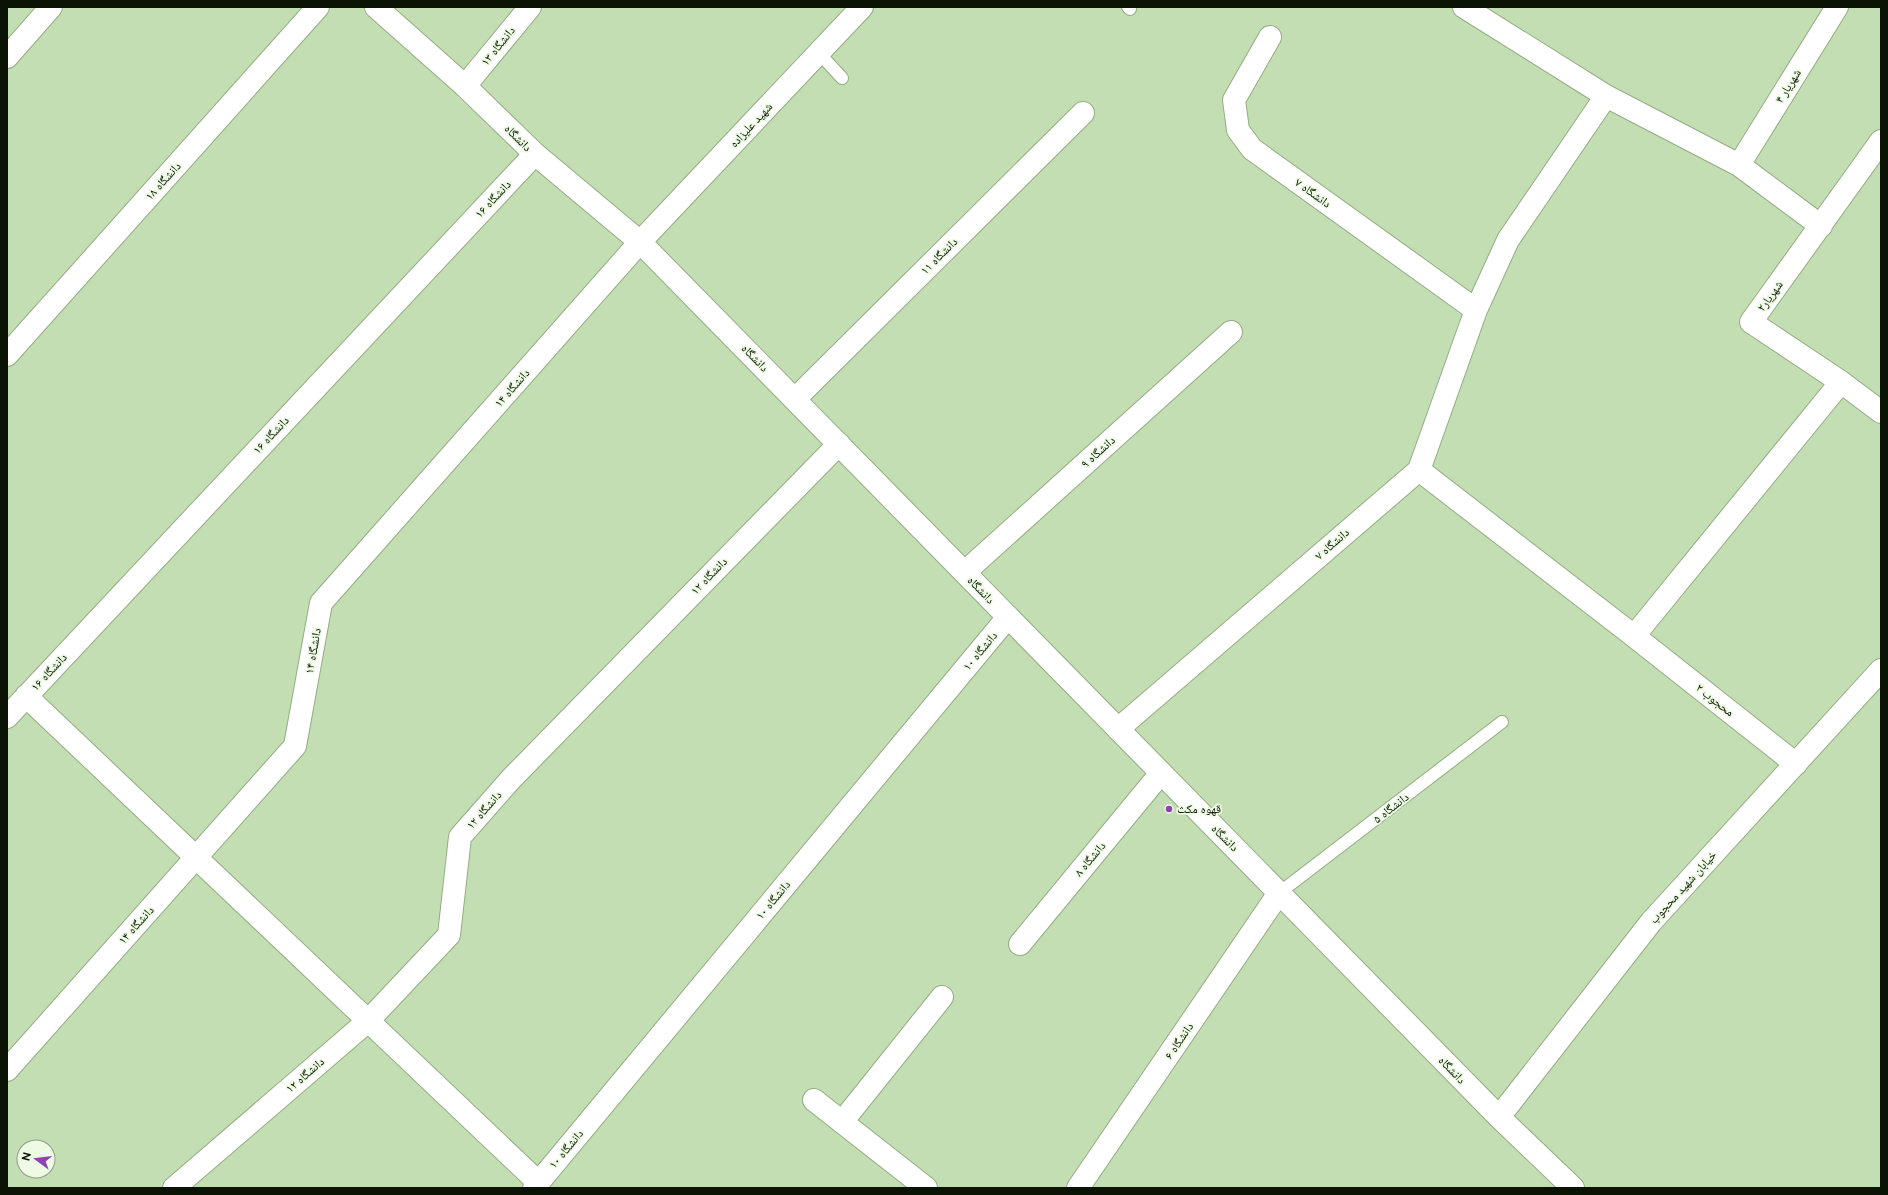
<svg xmlns="http://www.w3.org/2000/svg" width="1888" height="1195" viewBox="0 0 1888 1195" font-family="Raleway,'Noto Naskh Arabic',sans-serif">
	<style>
		.lines { fill: none; stroke-linecap: round; stroke-linejoin: round }
		.lane-casing { stroke: #93ad83; stroke-width: 14 }
		.street-casing { stroke: #93ad83; stroke-width: 24 }
		.secondary-casing { stroke: #93ad83; stroke-width: 24 }
		.lane { stroke: #fff; stroke-width: 12 }
		.street { stroke: #fff; stroke-width: 22 }
		.secondary { stroke: #fff; stroke-width: 22 }
		.poi-dot { fill: #8f42b3; stroke: #edfbe4; stroke-width: 1.5 }
		.labels { text-anchor: middle; dominant-baseline: central; stroke-width: 3.5; stroke-linejoin: round; paint-order: stroke }
		.street-label { font-size: 12px; fill: #0a1304; stroke: #edfbe4 }
		.poi-label { font-size: 12px; fill: #0a1304; stroke: #edfbe4; text-anchor: start }
	</style>
	<rect width="100%" height="100%" fill="#c4deb3"/>
	<g class="lines">
		<g class="lane-casing">
			<path id="lane" d="M1128,7L1130,9
				M819,53L842,78
				M1279,893L1502,722"/>
		</g>
		<g class="street-casing">
			<path id="street" d="M1464,7L1606,96L1739,165L1821,226
				M1270,37L1234,100L1238,130L1252,149L1476,310
				M7,57L51,7
				M465,86L530,7
				M1881,141L1751,322L1841,382L1881,412
				M1739,165L1837,7
				M7,355L318,7
				M795,399L1083,113
				M1419,470L1634,636L1841,382
				M965,572L1231,332
				M1634,636L1796,764
				M26,696L539,1183
				M7,717L535,154
				M1118,729L1419,470L1476,310L1508,240L1606,96
				M1020,944L1161,773
				M7,1070L295,746L321,603L640,242L862,7
				M814,1100L926,1188
				M1499,1117L1651,922L1881,670
				M842,1122L942,997
				M174,1188L368,1021L449,935L460,837L511,779L839,444
				M534,1188L1008,617
				M1078,1188L1279,893"/>
		</g>
		<g class="secondary-casing">
			<path id="secondary" d="M376,7L465,86L535,154L640,242L1499,1117L1573,1188"/>
		</g>
		<use href="#lane" class="lane"/>
		<use href="#street" class="street"/>
		<use href="#secondary" class="secondary"/>
	</g>
	<circle class="poi-dot" cx="1169" cy="809" r="4"/>
	<g class="labels">
		<g class="street-label">
			<text transform="translate(498 46) rotate(-51)">دانشگاه ۱۳</text>
			<text transform="translate(1788 86) rotate(-58)">شهریار ۴</text>
			<text transform="translate(751 125) rotate(-47)">شهید علیزاده</text>
			<text transform="translate(518 138) rotate(45)">دانشگاه</text>
			<text transform="translate(163 181) rotate(-48)">دانشگاه ۱۸</text>
			<text transform="translate(1313 193) rotate(36)">دانشگاه ۷</text>
			<text transform="translate(493 199) rotate(-47)">دانشگاه ۱۶</text>
			<text transform="translate(939 256) rotate(-45)">دانشگاه ۱۱</text>
			<text transform="translate(1770 296) rotate(-54)">شهریار۲</text>
			<text transform="translate(755 358) rotate(46)">دانشگاه</text>
			<text transform="translate(512 388) rotate(-49)">دانشگاه ۱۴</text>
			<text transform="translate(271 435) rotate(-47)">دانشگاه ۱۶</text>
			<text transform="translate(1098 452) rotate(-42)">دانشگاه ۹</text>
			<text transform="translate(1332 544) rotate(-41)">دانشگاه ۷</text>
			<text transform="translate(709 576) rotate(-46)">دانشگاه ۱۲</text>
			<text transform="translate(981 590) rotate(46)">دانشگاه</text>
			<text transform="translate(313 651) rotate(-80)">دانشگاه ۱۴</text>
			<text transform="translate(980 651) rotate(-50)">دانشگاه ۱۰</text>
			<text transform="translate(49 672) rotate(-47)">دانشگاه ۱۶</text>
			<text transform="translate(1715 700) rotate(38)">محجوب ۲</text>
			<text transform="translate(1391 808) rotate(-38)">دانشگاه ۵</text>
			<text transform="translate(484 810) rotate(-49)">دانشگاه ۱۲</text>
			<text transform="translate(1225 838) rotate(45)">دانشگاه</text>
			<text transform="translate(1090 859) rotate(-50)">دانشگاه ۸</text>
			<text transform="translate(1683 887) rotate(-48)">خیابان شهید محجوب</text>
			<text transform="translate(773 900) rotate(-50)">دانشگاه ۱۰</text>
			<text transform="translate(136 925) rotate(-48)">دانشگاه ۱۴</text>
			<text transform="translate(1179 1041) rotate(-56)">دانشگاه ۶</text>
			<text transform="translate(1452 1070) rotate(46)">دانشگاه</text>
			<text transform="translate(305 1075) rotate(-41)">دانشگاه ۱۲</text>
			<text transform="translate(566 1149) rotate(-50)">دانشگاه ۱۰</text>
		</g>
		<g class="poi-label">
			<text x="1177" y="809">قهوه مکث</text>
		</g>
	</g>
	<rect width="1888" height="1195" fill="none" stroke="#0a1304" stroke-width="16"/>
	<g transform="translate(36 1159) rotate(285)"><circle r="19" fill="#edfbe4" stroke="#929e8a"/>
	<path d="M0-3L7 15L0 10L-7 15Z" fill="#8f42b3"/>
	<text y="-6" font-size="11" font-weight="bold" text-anchor="middle" fill="#0a1304">N</text>
	</g>
</svg>
